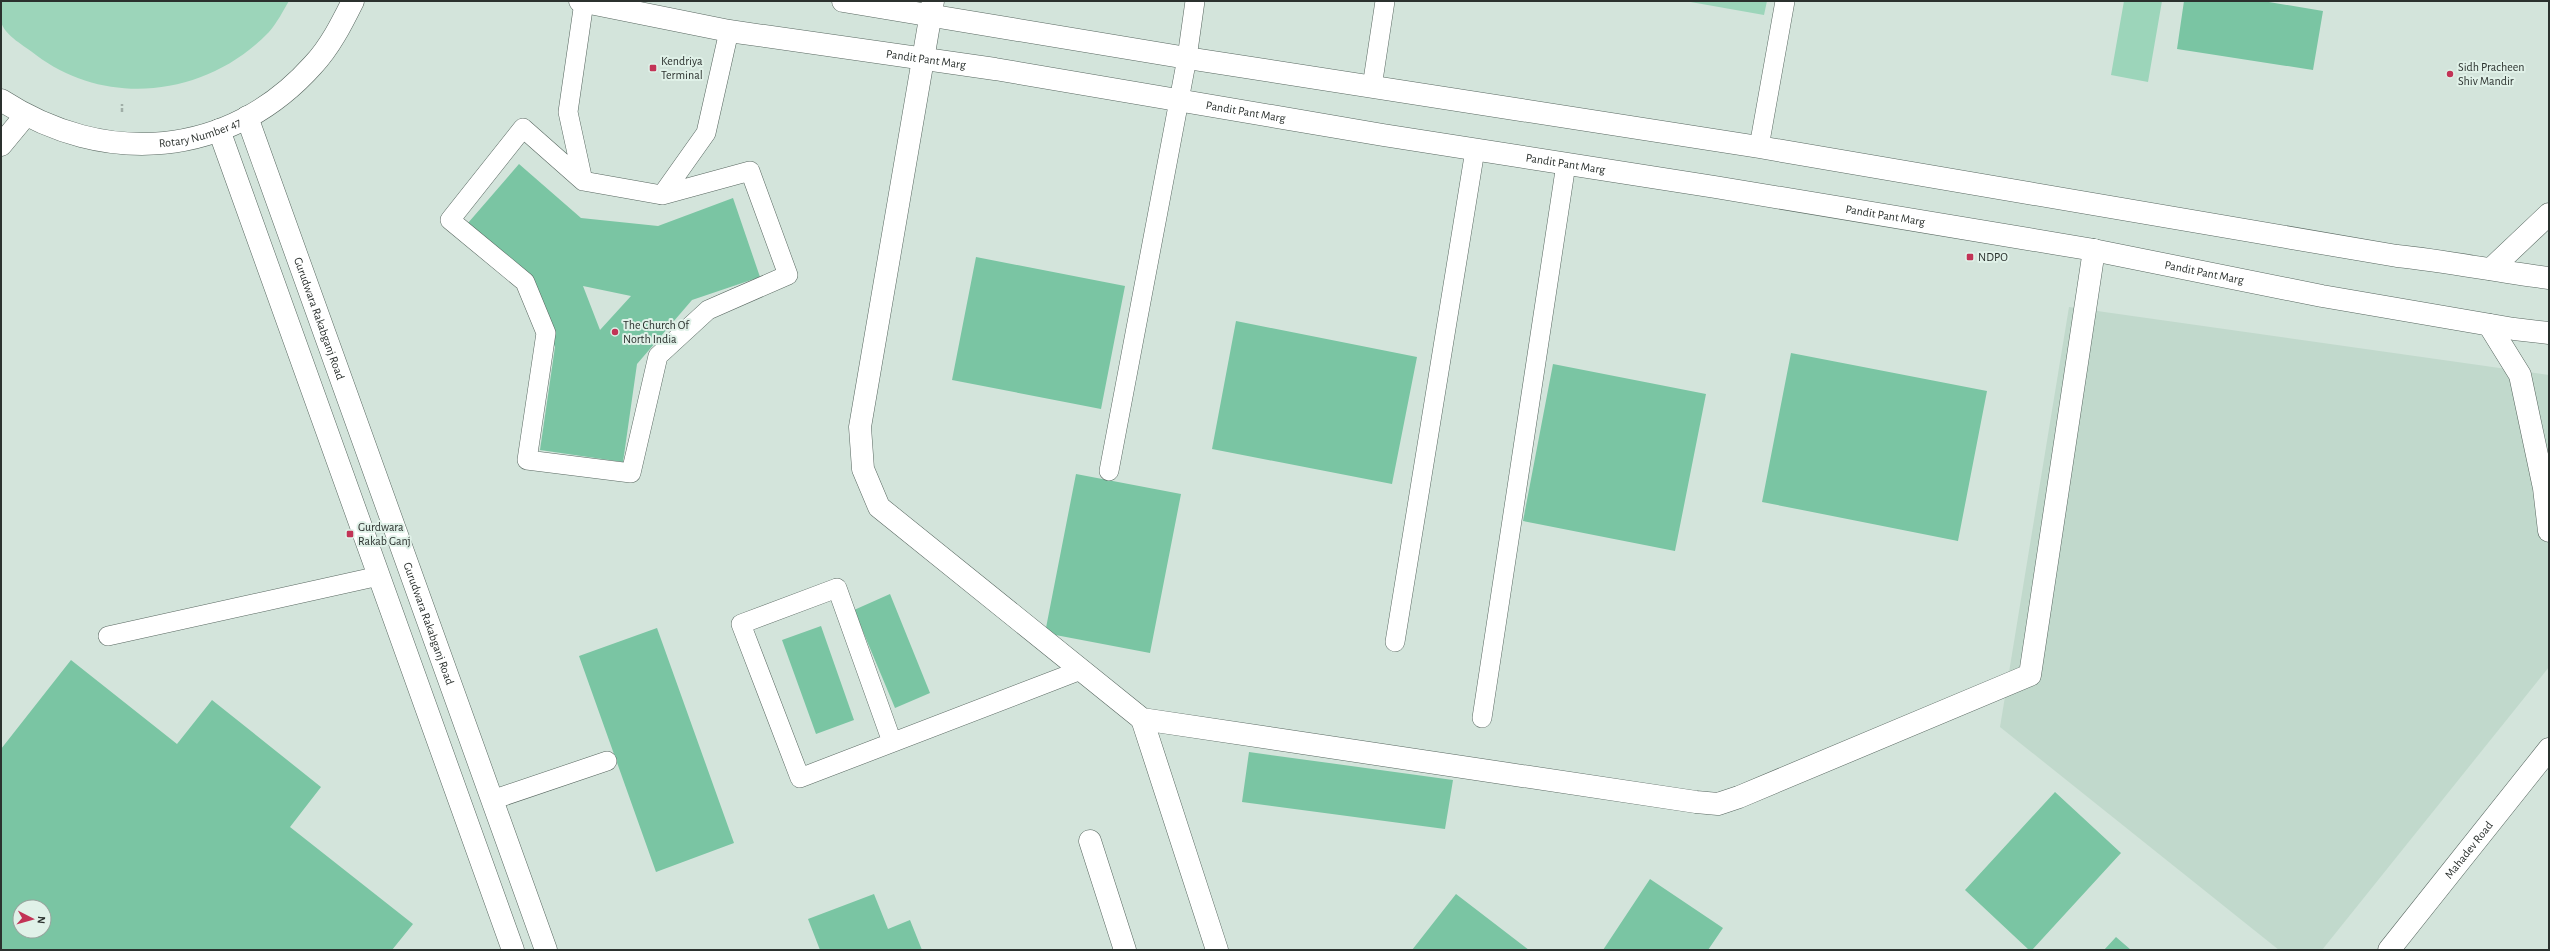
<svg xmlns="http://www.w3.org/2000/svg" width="2550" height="951" viewBox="0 0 2550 951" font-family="'Alegreya Sans',sans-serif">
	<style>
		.built { fill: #c1d9cc }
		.green { fill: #9cd5ba }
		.building { fill: #7ac5a3; fill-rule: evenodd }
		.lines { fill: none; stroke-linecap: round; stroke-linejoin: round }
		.service-casing { stroke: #586760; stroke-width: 20 }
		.minor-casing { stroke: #586760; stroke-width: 23 }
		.tertiary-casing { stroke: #586760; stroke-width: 23 }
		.path { stroke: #a0aea7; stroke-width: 2.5; stroke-dasharray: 4 2; stroke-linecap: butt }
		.service { stroke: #fff; stroke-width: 19 }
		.minor { stroke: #fff; stroke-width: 22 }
		.tertiary { stroke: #fff; stroke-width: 22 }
		.poi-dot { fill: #c23356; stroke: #e0f1e8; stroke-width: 1.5 }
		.labels { text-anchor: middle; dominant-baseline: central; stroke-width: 4; stroke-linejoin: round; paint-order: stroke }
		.street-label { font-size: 12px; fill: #2b312e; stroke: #e0f1e8 }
		.poi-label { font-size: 12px; fill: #2b312e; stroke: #e0f1e8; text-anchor: start }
	</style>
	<rect width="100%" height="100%" fill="#d3e4db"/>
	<path class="built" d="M2069,307L2549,375V667L2322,950H2279L2000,727Z"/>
	<path class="green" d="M1,1H289C283,11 277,23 269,32C208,96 108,109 36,55C25,46 5,36 1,22C0,16 1,7 1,1Z
		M1685,1H1767L1764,15Z
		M2124,1H2162L2148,82L2111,75Z"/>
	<path class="building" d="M2184,1H2263L2323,11L2313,70L2177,49Z
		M519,164L581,218L658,226L733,198L760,277L692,300L637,364L623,462L540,450L555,347L527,274L468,223ZM583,286L631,296L600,330Z
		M976,257L1125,286L1101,409L952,380Z
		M1236,321L1417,357L1392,484L1212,449Z
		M1791,353L1987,391L1958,541L1762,502Z
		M1553,364L1706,394L1675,551L1523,521Z
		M1076,474L1181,494L1150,653L1045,633Z
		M890,594L930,693L895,708L854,610Z
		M821,626L854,720L816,734L782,640Z
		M657,628L734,843L656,872L579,656Z
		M71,660L177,744L212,700L321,787L290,827L413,924L392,950H1V749ZM20,907H44V931H20Z
		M1249,752L1453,780L1445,829L1242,802Z
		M2055,792L2121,853L2032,950H2029L1965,890Z
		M1650,879L1723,928L1708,950H1603Z
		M874,894L888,929L910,920L922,950H820L808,919Z
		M1456,894L1529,950H1412Z
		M2116,937L2131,950H2104Z"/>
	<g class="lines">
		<g class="service-casing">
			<path id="service" d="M1372,87L1385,1
				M523,128L583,181L662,195L750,171L788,275L708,310L658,356L631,473L527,460L546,333L525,282L450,220Z
				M1759,147L1785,1
				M583,181L568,112L584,2
				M662,195L706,133L729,31
				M1109,471L1187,58L1195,1
				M108,636L379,576
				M1395,642L1475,150
				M1482,718L1566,164
				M892,742L837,588L741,624L800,778L1081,670
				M492,800L607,761"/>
		</g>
		<g class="minor-casing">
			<g id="minor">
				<path d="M933,1L860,427L863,469L879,507L1142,719L1696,802L1718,804L1739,797L2030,675L2094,250"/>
				<path d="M2491,269L2549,214"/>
				<path d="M2489,325L2520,375L2544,488L2549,531"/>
				<path d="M1142,719L1217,950"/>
				<path d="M1090,841L1125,950"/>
				<path id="s1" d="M2389,950L2549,749"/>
			</g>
		</g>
		<g class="tertiary-casing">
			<g id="tertiary">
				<path id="s2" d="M580,1L729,31L995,69L1383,135L1715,187L2088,249L2322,296L2514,329L2549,333"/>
				<path d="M843,1L1187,58L1759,147L2397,256C2448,261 2498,272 2549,278"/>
				<path id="s3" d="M1,100C104,167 229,159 313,65C330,47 342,23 353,1"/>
				<path id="s4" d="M247,117L546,950"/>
				<path d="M219,130L513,950"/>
				<path d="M1,145L25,116"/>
			</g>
		</g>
		<path class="path" d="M122,112V104"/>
		<use href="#service" class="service"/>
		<use href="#minor" class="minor"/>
		<use href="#tertiary" class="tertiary"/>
	</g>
	<g class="poi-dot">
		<rect x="649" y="64" width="8" height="8" rx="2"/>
		<circle cx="2450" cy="74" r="4"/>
		<rect x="1966" y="253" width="8" height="8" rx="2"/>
		<circle cx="615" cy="332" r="4"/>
		<rect x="346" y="530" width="8" height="8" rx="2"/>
	</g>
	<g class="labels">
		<g class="street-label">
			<text stroke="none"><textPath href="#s2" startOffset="351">Pandit Pant Marg</textPath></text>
			<text stroke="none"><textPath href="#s2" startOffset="675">Pandit Pant Marg</textPath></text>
			<text stroke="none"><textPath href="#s3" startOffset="209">Rotary Number 47</textPath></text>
			<text stroke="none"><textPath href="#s2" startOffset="999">Pandit Pant Marg</textPath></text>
			<text stroke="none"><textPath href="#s2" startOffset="1323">Pandit Pant Marg</textPath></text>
			<text stroke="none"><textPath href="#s2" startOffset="1647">Pandit Pant Marg</textPath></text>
			<text stroke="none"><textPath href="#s4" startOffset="214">Gurudwara Rakabganj Road</textPath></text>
			<text stroke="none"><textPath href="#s4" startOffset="538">Gurudwara Rakabganj Road</textPath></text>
			<text stroke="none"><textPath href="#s1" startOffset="128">Mahadev Road</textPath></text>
		</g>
		<g class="poi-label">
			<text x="661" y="61">Kendriya<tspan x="661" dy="14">Terminal</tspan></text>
			<text x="2458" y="67">Sidh Pracheen<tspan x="2458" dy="14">Shiv Mandir</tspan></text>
			<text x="1978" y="257">NDPO</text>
			<text x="623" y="325">The Church Of<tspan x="623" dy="14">North India</tspan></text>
			<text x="358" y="527">Gurdwara<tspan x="358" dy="14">Rakab Ganj</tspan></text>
		</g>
	</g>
	<rect width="2550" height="951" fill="none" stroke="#2b312e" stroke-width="4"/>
	<g transform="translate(32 919) rotate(96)"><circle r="19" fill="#e0f1e8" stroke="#98a49e"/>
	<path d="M0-3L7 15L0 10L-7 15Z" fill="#c23356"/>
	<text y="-6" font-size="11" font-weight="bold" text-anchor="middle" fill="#2b312e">N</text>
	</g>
</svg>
